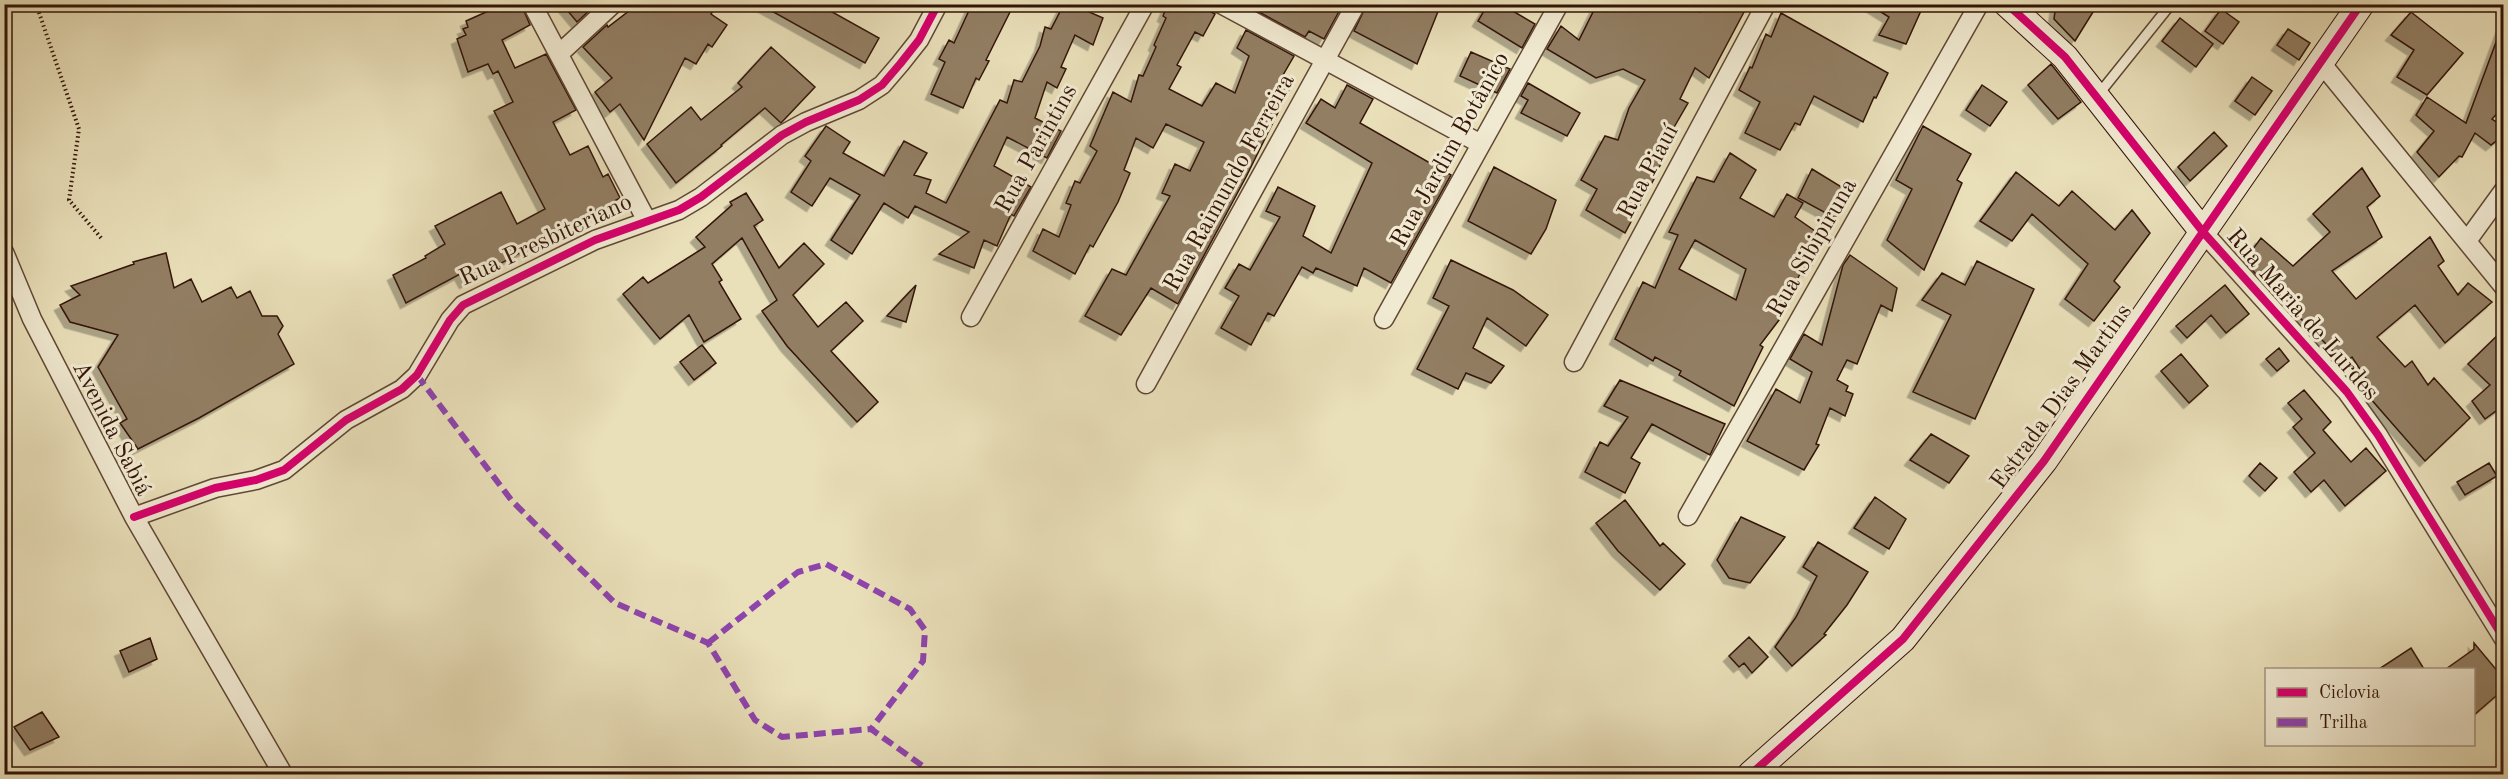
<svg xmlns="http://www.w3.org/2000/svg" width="2508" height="779" viewBox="0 0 2508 779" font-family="'Old Standard TT',serif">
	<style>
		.building { fill: #927e64; stroke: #331508; stroke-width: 1.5; fill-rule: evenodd; filter: url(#shadow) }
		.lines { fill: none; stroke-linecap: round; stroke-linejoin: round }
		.lane-casing { stroke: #604834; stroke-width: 12 }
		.street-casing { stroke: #604834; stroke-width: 21 }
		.secondary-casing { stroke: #331508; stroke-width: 28 }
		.path { stroke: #331508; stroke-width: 4; stroke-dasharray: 1.5 3; stroke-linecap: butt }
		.lane { stroke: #f1ead2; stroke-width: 9 }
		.street { stroke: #f1ead2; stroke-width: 18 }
		.secondary { stroke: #f1ead2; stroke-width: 26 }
		.quiet { stroke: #8e44ad; stroke-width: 6; stroke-dasharray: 12 6; stroke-linecap: butt }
		.cycleway-casing { stroke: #f1ead2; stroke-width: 11 }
		.cycleway { stroke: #d6006c; stroke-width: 8 }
		.labels { text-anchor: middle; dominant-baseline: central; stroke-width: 6; stroke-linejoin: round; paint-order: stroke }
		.street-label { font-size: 24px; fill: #331508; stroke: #f1ead2 }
	</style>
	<defs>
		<filter id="shadow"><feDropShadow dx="-5.5" dy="5.5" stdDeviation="0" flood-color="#0004"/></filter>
	</defs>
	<rect width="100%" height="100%" fill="#e9dfb9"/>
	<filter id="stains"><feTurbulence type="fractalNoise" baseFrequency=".00333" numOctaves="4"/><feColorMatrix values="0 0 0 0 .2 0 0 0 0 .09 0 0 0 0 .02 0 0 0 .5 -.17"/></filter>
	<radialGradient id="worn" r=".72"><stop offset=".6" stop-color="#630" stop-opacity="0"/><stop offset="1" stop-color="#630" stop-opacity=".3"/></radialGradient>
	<path class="building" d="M504,4H521L530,25L502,40L515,68L546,54L576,110L553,122L570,155L588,146L603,177L608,174L620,198L465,283L460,274L406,303L393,275L426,258L425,256L445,244L435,226L501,192L517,224L545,209L494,111L513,102L498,71L493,74L488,64L468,72L457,39L466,35L463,29L468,27L466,21Z
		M562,4H589L592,8L577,22Z
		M638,4H717L711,14L727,25L712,47L708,44L696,64L685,58L644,140L620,104L610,112L595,92L612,78L583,47L607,25L608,27Z
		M759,4H818L879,38L865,63Z
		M972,4H1014L986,60L989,61L979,80L976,78L963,108L931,94L945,62L939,59L949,40L954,43Z
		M1064,4H1094L1089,12L1103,18L1093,45L1075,35L1061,67L1066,69L1057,88L1047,82L1035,118L1061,131L1047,158L1007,137L994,166L1031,187L1014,216L1011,214L997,246L984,240L974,268L939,254L969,232L915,206L908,218L884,203L852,254L831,240L860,195L830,178L812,206L791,192L811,161L805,156L826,126L850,142L843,153L884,176L904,141L927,153L914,175L931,180L926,193L946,203L1000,100L1007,103L1014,80L1022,82L1040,46L1045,27L1051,29Z
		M1168,4H1198L1215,14L1203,36L1195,32L1177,65L1181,67L1169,89L1202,106L1216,83L1235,93L1249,56L1237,48L1246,30L1294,56L1279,82L1290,88L1246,177L1178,304L1151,288L1121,335L1085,316L1112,269L1126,275L1170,196L1162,193L1175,164L1190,171L1204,142L1166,124L1153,148L1136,138L1124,170L1130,173L1118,202L1093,247L1090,245L1075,274L1033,251L1043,229L1059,237L1071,205L1066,203L1075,181L1080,183L1097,151L1090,146L1113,92L1131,102L1139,75L1143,76L1156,47L1154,45L1166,18L1163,16Z
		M1258,4H1343L1324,39L1309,31L1305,37L1255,10Z
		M1367,4H1441L1417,64L1354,31Z
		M1488,4H1501L1535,24L1522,48L1478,21Z
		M1597,4H1680L1700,12L1704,4H1734L1744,12L1709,78L1695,68L1680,99L1688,103L1673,129L1676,130L1654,179L1625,233L1586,210L1597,189L1581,180L1605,136L1618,140L1629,108L1645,80L1623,69L1596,78L1547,49L1561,26L1579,40Z
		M1868,4H1924L1906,44L1879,35L1889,17Z
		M2056,4H2098L2075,41L2054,19Z
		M2221,9L2239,22L2223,44L2205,31Z
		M2411,12L2463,53L2427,95L2397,77L2414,50L2391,35Z
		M1781,13L1888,73L1876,98L1874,97L1863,122L1814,96L1800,125L1795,123L1780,150L1745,133L1760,102L1739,90L1750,67L1752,68L1766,34L1771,37Z
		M2180,18L2213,44L2196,67L2162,41Z
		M2502,26L2504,106L2492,119L2504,127V135L2491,145L2475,133L2462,157L2459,156L2439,177L2417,152L2434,131L2416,115L2427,97L2466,123Z
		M2288,29L2310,43L2299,60L2277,45Z
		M771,47L815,87L781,123L765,108L721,145L722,146L676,183L647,144L691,107L701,120L742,87L738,83Z
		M1471,52L1510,69L1497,93L1460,76Z
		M2051,64L2081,102L2058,119L2028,85Z
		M2252,77L2272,91L2255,115L2235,101Z
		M1528,83L1580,113L1567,136L1521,113L1528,100L1521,96Z
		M1347,85L1373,99L1360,123L1451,175L1391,283L1364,268L1357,286L1316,268L1313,273L1302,267L1274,316L1268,313L1251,345L1221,328L1239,296L1225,288L1239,264L1250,270L1280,217L1266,211L1278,187L1315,206L1303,236L1331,253L1372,163L1306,123L1321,99L1335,108Z
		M1982,85L2007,102L1990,126L1966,110Z
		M1923,126L1971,154L1957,180L1962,183L1924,270L1887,240L1912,189L1896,180Z
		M2214,132L2227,146L2190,181L2178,167Z
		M1730,153L1756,170L1740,198L1774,217L1787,194L1803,203L1795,217L1825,238L1809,271L1803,267L1779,320L1760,345L1763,347L1734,406L1679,375L1681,371L1655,357L1653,361L1615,339L1643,282L1655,288L1678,235L1669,232L1697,177L1714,182ZM1695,240L1746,269L1736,300L1679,269Z
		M1494,167L1556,200L1546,229L1531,254L1468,221Z
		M2362,168L2380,196L2367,207L2382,237L2332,271L2356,299L2430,237L2444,261L2438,266L2458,295L2468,283L2492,302L2445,343L2415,305L2377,337L2405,367L2412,361L2428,385L2434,378L2470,418L2425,461L2370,398L2376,393L2352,357L2345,363L2286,304L2281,302L2244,261L2261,238L2293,266L2330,232L2313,214Z
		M1812,169L1848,191L1835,218L1798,198Z
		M2016,172L2059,206L2072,191L2115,230L2132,210L2150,233L2114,281L2120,287L2094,321L2065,299L2088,264L2032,214L2012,241L1980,221Z
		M746,193L763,220L754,226L779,268L804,243L824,264L793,295L818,327L846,302L863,321L831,351L878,402L857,422L787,346L762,311L777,300L742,238L712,264L722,280L719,282L741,319L704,342L689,315L660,339L623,294L643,277L648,283L705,247L696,237L732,205L730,202Z
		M166,253L174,288L191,279L202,302L231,287L237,298L250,291L262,316H277L283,326L278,334L294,364L199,418L138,449L120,423L127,419L98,367L118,335L70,322L60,305L80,295L71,286L134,264L133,262Z
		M1850,255L1897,288L1892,311L1881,305L1857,364L1847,360L1837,380L1848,386L1846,391L1853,394L1845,416L1830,408L1816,444L1819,445L1804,470L1747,441L1776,389L1800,403L1812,372L1790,359L1804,334L1822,345L1843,265Z
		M1451,260L1513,290L1548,315L1526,346L1487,318L1473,348L1504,366L1491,383L1466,373L1458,389L1417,369L1449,306L1433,298Z
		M1977,261L2034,289L1975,419L1913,392L1951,315L1922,300L1942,273L1965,285Z
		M916,285L906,322L887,316Z
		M2225,285L2249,314L2226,333L2211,315L2187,338L2176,326Z
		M2504,329V405L2485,419L2472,401L2490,385L2468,364Z
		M702,345L716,363L694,380L680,362Z
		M2279,348L2289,361L2277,371L2266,359Z
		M2181,354L2208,386L2189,403L2161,371Z
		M1620,380L1725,424L1710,455L1652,424L1631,458L1640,463L1625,493L1585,472L1600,442L1608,446L1628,417L1604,406Z
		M2304,390L2331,422L2323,430L2351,462L2366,448L2386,471L2345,506L2324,480L2311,492L2294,472L2315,453L2293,427L2302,419L2288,403Z
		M1931,434L1969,456L1949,483L1910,460Z
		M2260,463L2277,478L2265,491L2249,476Z
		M2489,463L2497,476L2465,495L2457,482Z
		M1875,497L1906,519L1889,549L1854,528Z
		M1625,500L1660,546L1663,543L1685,564L1660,590L1618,551L1596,523Z
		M1741,517L1785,537L1750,583L1729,578L1717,560Z
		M1818,542L1868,572L1847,605L1824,634L1826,635L1792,666L1775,647L1796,617L1817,576L1803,567Z
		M1749,637L1768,657L1752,673L1744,663L1739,667L1729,656Z
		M150,638L157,659L129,672L120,651Z
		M2474,643L2504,679V689L2474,715V669H2446L2474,649Z
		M2411,648L2424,669H2379Z
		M42,712L59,737L30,750L14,727Z"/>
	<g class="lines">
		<g class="lane-casing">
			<path id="lane" d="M2098,95L2171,4"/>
		</g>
		<g class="street-casing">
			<path id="street" d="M532,4L647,221
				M1221,4L1481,144
				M559,54L613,4
				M2322,64L2504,287
				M2203,232L2347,392L2378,435L2504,639
				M2467,241L2504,190
				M4,252L32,319L134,517L283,774
				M971,317L1145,4
				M1384,319L1559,4
				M1574,362L1766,4
				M1146,384L1356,4
				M1688,516L1979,4
				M134,517L215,488L256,480L284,470L346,420L402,389L417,375L450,320L463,305L595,240L679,210L701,197L782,135L806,122L859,100L882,85L900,64L919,40L938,4"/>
		</g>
		<g class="secondary-casing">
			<path id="secondary" d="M2007,4L2065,57L2203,232
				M1751,774L1903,639L2044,461L2361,4"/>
		</g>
		<path class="path" d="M36,4L79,129L69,200L102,239"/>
		<use href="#lane" class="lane"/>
		<use href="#street" class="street"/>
		<use href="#secondary" class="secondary"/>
		<path class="quiet" d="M417,375L512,501L615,603L708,643L755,720L782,737L871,729L934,774
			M708,643L798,572L826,564L910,609L925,630L923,661L871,729"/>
		<g class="cycleway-casing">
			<path id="cycleway" d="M2007,4L2065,57L2203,232L2347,392L2378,435L2504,639
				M134,517L215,488L256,480L284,470L346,420L402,389L417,375L450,320L463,305L595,240L679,210L701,197L782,135L806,122L859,100L882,85L900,64L919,40L938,4
				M1751,774L1903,639L2044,461L2361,4"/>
		</g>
		<use href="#cycleway" class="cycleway"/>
	</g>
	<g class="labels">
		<g class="street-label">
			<text transform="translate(1037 149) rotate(-61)">Rua Parintins</text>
			<text transform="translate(1451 150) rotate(-61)">Rua Jardim Botânico</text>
			<text transform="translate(1649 172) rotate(-62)">Rua Piauí</text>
			<text transform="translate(1230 183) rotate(-61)">Rua Raimundo Ferreira</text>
			<text transform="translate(546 241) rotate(-25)">Rua Presbiteriano</text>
			<text transform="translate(1813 248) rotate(-60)">Rua Sibipiruna</text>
			<text transform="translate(2302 315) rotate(49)">Rua Maria de Lurdes</text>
			<text transform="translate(2062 397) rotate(-54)">Estrada Dias Martins</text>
			<text transform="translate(111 429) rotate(63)">Avenida Sabiá</text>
		</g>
	</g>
	<rect width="2508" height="779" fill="none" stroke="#e9dfb9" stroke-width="24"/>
	<rect x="6" y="6" width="2496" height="767" fill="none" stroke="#331508" stroke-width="3"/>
	<rect x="12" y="12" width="2484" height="755" fill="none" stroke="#331508" stroke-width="1.5"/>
	<rect x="2265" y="668" width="210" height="78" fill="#f1ead2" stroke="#a59581" stroke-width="1.5"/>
	<rect x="2277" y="688" width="30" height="9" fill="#d6006c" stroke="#a59581" stroke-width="1.5"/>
	<text x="2319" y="698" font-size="18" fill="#331508">Ciclovia</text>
	<rect x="2277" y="718" width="30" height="9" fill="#8e44ad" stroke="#a59581" stroke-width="1.5"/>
	<text x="2319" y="728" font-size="18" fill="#331508">Trilha</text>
	<rect width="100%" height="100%" filter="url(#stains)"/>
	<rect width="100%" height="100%" fill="url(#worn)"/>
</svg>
